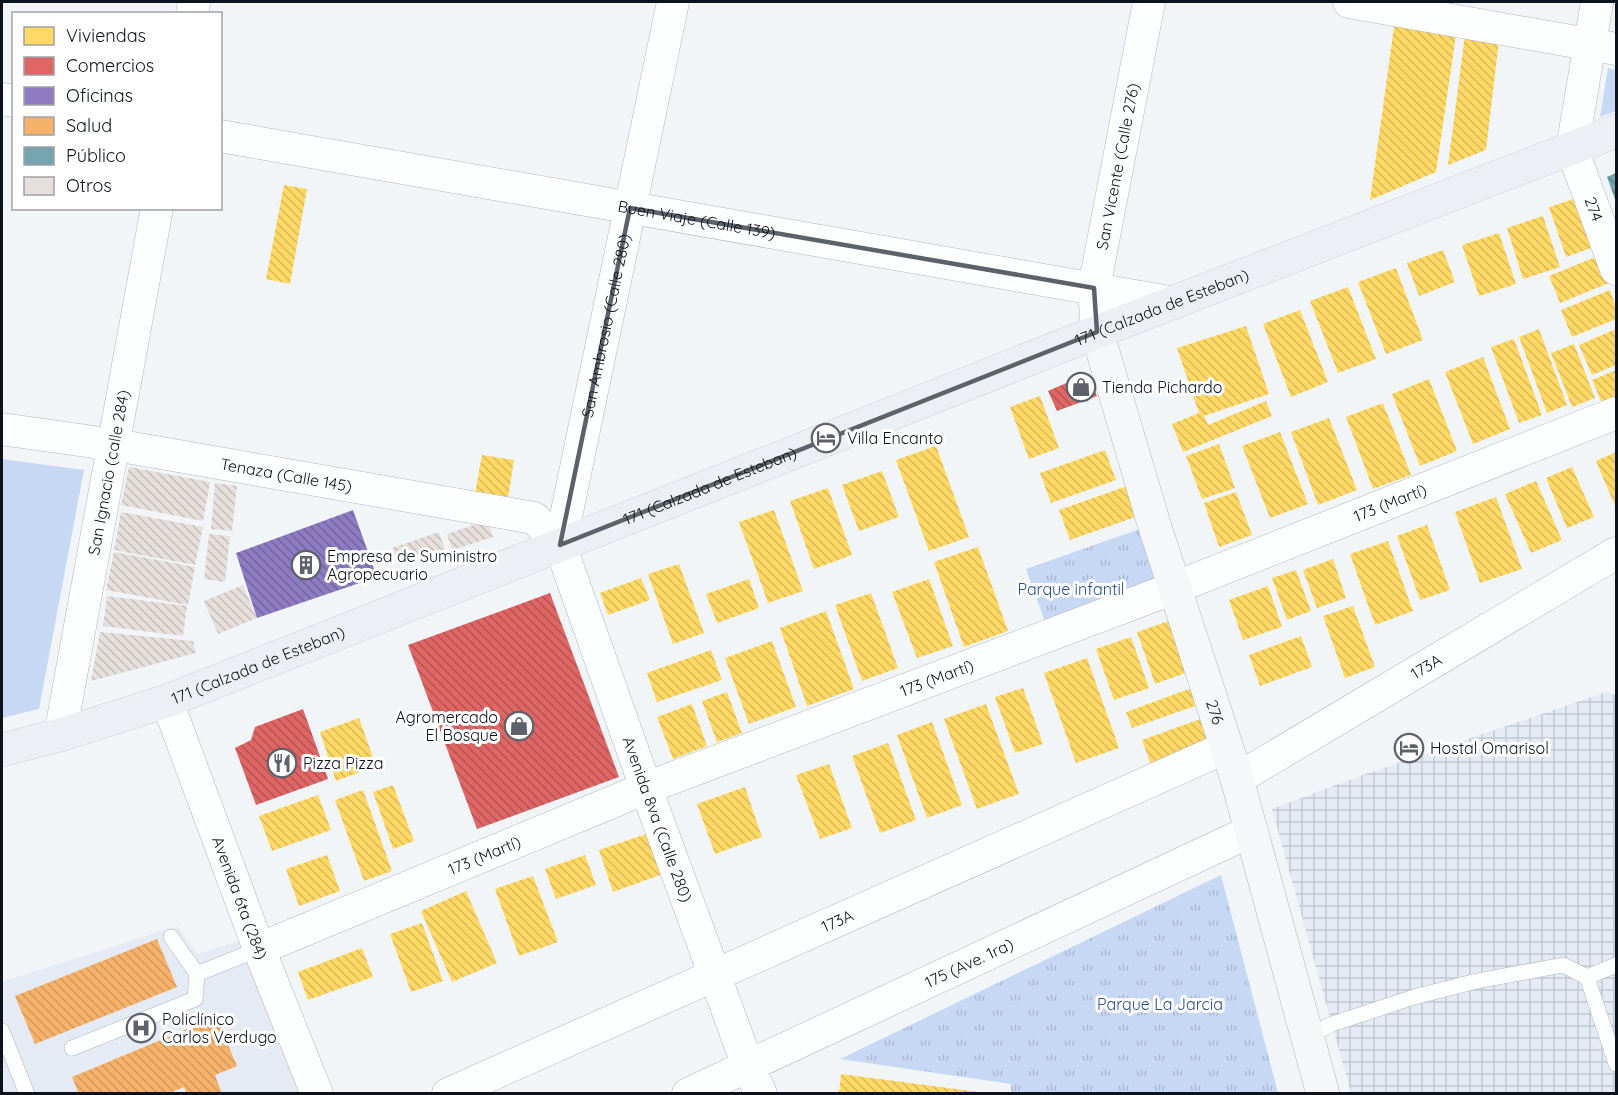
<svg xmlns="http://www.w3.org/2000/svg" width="1618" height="1095" viewBox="0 0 1618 1095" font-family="Quicksand,sans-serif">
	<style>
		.built { fill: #e5ebf5 }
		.industrial { fill: url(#industrial-grid) }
		.green { fill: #c7d8f5 }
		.park { fill: url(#park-tufts) }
		.homes { fill: url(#homes-back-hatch) }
		.shops { fill: url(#shops-back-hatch) }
		.offices { fill: url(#offices-back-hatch) }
		.health { fill: url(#health-back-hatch) }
		.public { fill: url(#public-back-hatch) }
		.building { fill: url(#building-back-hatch) }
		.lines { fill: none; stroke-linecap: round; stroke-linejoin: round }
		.lane-casing { stroke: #b1b5bc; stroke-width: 16 }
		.street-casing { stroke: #b1b5bc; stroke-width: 33 }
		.secondary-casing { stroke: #b1b5bc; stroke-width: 34 }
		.primary-casing { stroke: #cfd0d4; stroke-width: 34 }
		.lane { stroke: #fdfefe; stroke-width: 15 }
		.street { stroke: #fdfefe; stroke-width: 32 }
		.secondary { stroke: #f5f7f9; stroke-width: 33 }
		.primary { stroke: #ecf0f5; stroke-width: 33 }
		.marked { fill: none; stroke: #5d626a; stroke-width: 4.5; stroke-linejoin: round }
		.labels { text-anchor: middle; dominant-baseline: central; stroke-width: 6; stroke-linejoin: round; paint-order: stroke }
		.street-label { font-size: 16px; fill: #0d131d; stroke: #fff }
		.poi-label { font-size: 16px; fill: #0d131d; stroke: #fff; text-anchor: start }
		.park-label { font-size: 16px; fill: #2b4f8d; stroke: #fff }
	</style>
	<defs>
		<pattern id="industrial-grid" width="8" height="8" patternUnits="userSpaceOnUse" patternTransform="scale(1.5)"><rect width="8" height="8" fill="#e5ebf5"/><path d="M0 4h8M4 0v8" fill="none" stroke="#c3c9d2"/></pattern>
		<pattern id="park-tufts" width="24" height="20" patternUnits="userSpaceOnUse" patternTransform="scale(1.5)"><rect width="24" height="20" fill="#c7d8f5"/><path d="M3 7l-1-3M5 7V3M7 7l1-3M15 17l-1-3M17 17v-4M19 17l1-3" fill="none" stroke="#aab8d2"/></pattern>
		<pattern id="homes-back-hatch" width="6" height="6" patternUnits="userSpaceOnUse" patternTransform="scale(1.5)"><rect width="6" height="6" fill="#ffd966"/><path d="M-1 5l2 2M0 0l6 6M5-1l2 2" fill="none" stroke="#d9b958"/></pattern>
		<pattern id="shops-back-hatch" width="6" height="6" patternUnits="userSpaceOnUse" patternTransform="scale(1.5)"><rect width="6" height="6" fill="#e06666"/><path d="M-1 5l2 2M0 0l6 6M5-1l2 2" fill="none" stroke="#b45353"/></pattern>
		<pattern id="offices-back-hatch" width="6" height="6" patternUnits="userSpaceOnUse" patternTransform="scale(1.5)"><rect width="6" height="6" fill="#8e7cc3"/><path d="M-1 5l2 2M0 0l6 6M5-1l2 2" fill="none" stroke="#72649e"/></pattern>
		<pattern id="health-back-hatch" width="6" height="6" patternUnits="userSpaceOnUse" patternTransform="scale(1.5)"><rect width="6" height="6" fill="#f6b26b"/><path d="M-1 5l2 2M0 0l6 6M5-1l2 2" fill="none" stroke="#d2985c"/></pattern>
		<pattern id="public-back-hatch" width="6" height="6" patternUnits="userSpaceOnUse" patternTransform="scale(1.5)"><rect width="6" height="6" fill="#76a5af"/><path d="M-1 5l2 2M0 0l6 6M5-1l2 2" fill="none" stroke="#5f858e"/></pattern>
		<pattern id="building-back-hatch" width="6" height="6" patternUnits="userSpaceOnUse" patternTransform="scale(1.5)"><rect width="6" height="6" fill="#e6dfdb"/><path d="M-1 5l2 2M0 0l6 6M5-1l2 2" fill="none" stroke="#c4bebc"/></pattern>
	</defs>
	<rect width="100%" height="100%" fill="#f2f5f8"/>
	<path class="built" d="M177,926L197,954L244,939L306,1093H2V982Z"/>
	<path class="industrial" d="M1606,692L1616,695V1093H1351L1272,809L1360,776Z"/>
	<path class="green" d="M1608,68L1616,70V111L1600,117Z
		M2,459L84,470L39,709L2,718Z"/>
	<path class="park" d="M1154,524L1174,588L1049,633L1026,569Z
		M1221,875L1278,1093H1011V1084L840,1059Z"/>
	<path class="homes" d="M1395,20L1457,28L1436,172L1370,200Z
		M1466,27L1500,32L1486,150L1448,165Z
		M284,185L307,189L290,284L266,279Z
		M1577,198L1594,247L1566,257L1549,207Z
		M1543,216L1560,267L1523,279L1507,228Z
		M1499,233L1516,284L1479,296L1462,245Z
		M1443,250L1455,282L1419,296L1407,263Z
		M1598,256L1609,283L1560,303L1549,276Z
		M1396,268L1423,340L1386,354L1358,282Z
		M1348,287L1376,359L1338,373L1310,301Z
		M1610,290L1616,307V319L1572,337L1561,310Z
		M1300,310L1328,382L1291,397L1263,324Z
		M1246,326L1269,394L1204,416L1208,425L1266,401L1272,416L1183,452L1172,424L1199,413L1177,348Z
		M1539,329L1567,405L1547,413L1519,337Z
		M1616,329V365L1592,375L1579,345Z
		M1514,339L1542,415L1519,423L1491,347Z
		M1574,344L1595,398L1572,407L1551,353Z
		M1483,357L1510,429L1473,444L1445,372Z
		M1616,370V405L1605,410L1592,380Z
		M1429,379L1457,451L1420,466L1392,394Z
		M1040,396L1059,448L1029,459L1010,407Z
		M1383,403L1411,475L1373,489L1346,417Z
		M1329,418L1357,490L1318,505L1291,432Z
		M1280,432L1308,504L1270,518L1242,446Z
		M1219,444L1235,488L1202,499L1186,456Z
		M936,446L969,537L929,551L896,460Z
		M1105,450L1116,480L1051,503L1040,473Z
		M1616,452V508L1596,461Z
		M482,455L514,460L508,498L475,493Z
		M1572,467L1594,517L1567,528L1546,478Z
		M882,471L899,517L859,531L842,485Z
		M1536,481L1562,540L1531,553L1505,494Z
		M1130,485L1141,515L1070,540L1059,510Z
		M828,488L852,555L814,569L790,501Z
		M1236,492L1252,535L1219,547L1204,503Z
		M1496,497L1522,569L1480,583L1455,512Z
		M774,510L803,591L768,603L739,522Z
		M1427,525L1450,590L1420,600L1397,536Z
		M1388,541L1413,611L1375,625L1350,554Z
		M978,547L1008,631L964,647L934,562Z
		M1333,559L1346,598L1317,608L1303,570Z
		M679,564L704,633L673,644L648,574Z
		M1296,570L1311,611L1287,620L1272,578Z
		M641,578L650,600L608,615L600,593Z
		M749,579L759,608L717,623L706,594Z
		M929,579L953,646L917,658L892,592Z
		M1268,586L1282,627L1243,640L1229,600Z
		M871,593L898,668L862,681L835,605Z
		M1353,606L1375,667L1345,678L1323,616Z
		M826,611L854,689L807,706L780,628Z
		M1172,620L1191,671L1155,684L1137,632Z
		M1301,636L1312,667L1260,686L1249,655Z
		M1131,637L1149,688L1114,700L1096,649Z
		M772,641L796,707L749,724L725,658Z
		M711,650L722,680L657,702L647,673Z
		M1087,658L1119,748L1076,763L1044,673Z
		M1023,688L1043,744L1015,753L995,697Z
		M1192,688L1198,705L1132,728L1126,712Z
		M727,692L742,733L717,742L702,701Z
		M692,704L707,746L673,759L657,717Z
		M986,704L1019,794L977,809L944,719Z
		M359,718L376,766L336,781L320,732Z
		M1203,718L1212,744L1151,765L1142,740Z
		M932,722L962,805L927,818L897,735Z
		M888,743L916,820L880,833L852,756Z
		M829,764L852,828L820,839L796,775Z
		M393,785L414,841L393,849L373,792Z
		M745,787L762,837L715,854L697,804Z
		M363,790L392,871L364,881L335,800Z
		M318,795L331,830L272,851L259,816Z
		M649,833L663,874L613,892L599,850Z
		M327,855L340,891L299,906L286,869Z
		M585,855L596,885L556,899L545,869Z
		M533,876L558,942L519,956L495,889Z
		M466,891L497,963L452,982L421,911Z
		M422,923L443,981L411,992L390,934Z
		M362,948L373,977L308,1000L298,972Z
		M841,1074L979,1092V1094H839Z"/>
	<path class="shops" d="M1087,374L1097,396L1057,411L1048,391Z
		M550,593L619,777L477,829L408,645Z
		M303,709L328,779L256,805L235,748L251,740L255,727Z"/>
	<path class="offices" d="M353,510L377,577L257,618L236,553Z"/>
	<path class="health" d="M157,939L177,987L35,1044L15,996Z
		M216,1017L237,1066L215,1075L222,1094H187L184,1087L167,1094H79L72,1077Z"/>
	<path class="public" d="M1616,173V202L1607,177Z"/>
	<path class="building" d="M129,467L210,482L203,521L121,505Z
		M215,483L237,486L232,531L211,529Z
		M121,512L203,527L195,565L114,550Z
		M488,520L493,537L452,550L447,534Z
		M439,532L445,549L398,565L392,548Z
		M209,534L230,536L225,582L204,579Z
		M114,552L195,567L188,605L106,590Z
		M243,585L257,618L218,634L204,601Z
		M107,596L187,606L183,636L103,626Z
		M100,632L193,641L196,653L91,681Z"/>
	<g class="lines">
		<g class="lane-casing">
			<path id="lane" d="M197,974L259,949
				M1587,977L1616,965
				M2,1031L27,1094
				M1307,1037L1332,1024L1414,997L1477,981L1563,965L1587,977L1616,1064
				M72,1048L195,999L197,974L171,937"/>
		</g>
		<g class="street-casing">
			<g id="street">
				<path d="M1349,2L1616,49"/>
				<path id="s1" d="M1597,2L1572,149L1616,269"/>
				<path d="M192,14L194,2"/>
				<path d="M2,99L14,101"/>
				<path id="s2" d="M220,136L1175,303"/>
				<path id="s3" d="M1097,332L1094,288L1149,2"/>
				<path id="s4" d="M2,429L115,445L534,518L560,545L646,788L748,1066L761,1094"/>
				<path id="s5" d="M560,545L673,2"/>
				<path id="s6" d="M167,701L259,949L317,1094"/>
				<path id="s7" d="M60,735L157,208"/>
				<path id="s8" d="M1237,779L1616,553"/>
				<path id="s9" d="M259,949L646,788L1174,588L1616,413"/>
				<path id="s10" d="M448,1094L1227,747"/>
				<path id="s11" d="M688,1094L1249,832"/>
			</g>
		</g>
		<g class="secondary-casing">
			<g id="secondary">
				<path id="s12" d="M1097,332L1154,524L1237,779L1323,1094"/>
			</g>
		</g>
		<g class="primary-casing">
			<g id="primary">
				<path id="s13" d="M2,750L60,735L167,701L1097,332L1616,131"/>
			</g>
		</g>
		<use href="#lane" class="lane"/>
		<use href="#street" class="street"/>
		<use href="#secondary" class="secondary"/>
		<use href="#primary" class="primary"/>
	</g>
	<path class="marked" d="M630,208L1094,288L1097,332L560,545Z"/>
	<defs>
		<g id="shop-ring" transform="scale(1.5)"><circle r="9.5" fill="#fff" stroke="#5d626a" stroke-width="1.5"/><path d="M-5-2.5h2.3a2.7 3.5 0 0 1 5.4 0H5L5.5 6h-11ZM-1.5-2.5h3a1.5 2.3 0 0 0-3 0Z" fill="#5d626a"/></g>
		<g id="hotel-ring" transform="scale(1.5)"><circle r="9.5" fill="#fff" stroke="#5d626a" stroke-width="1.5"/><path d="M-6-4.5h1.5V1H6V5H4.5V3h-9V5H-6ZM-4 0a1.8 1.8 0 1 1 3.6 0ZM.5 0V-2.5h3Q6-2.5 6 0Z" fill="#5d626a"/></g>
		<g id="building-ring" transform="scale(1.5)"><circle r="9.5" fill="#fff" stroke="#5d626a" stroke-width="1.5"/><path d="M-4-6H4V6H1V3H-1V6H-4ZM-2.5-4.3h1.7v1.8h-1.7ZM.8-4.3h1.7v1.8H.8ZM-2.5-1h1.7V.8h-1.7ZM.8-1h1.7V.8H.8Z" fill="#5d626a"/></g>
		<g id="restaurant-ring" transform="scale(1.5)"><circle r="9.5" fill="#fff" stroke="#5d626a" stroke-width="1.5"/><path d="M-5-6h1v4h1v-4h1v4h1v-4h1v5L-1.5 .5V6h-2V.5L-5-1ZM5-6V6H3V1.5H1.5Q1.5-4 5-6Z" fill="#5d626a"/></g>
		<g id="hospital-ring" transform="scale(1.5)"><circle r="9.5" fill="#fff" stroke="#5d626a" stroke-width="1.5"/><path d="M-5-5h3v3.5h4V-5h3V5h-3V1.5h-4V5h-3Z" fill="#5d626a"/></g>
	</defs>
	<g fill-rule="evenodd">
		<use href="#shop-ring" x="1081" y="387"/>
		<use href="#hotel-ring" x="826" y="438"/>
		<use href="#building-ring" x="306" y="565"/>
		<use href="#shop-ring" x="519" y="726"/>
		<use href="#hotel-ring" x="1409" y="748"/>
		<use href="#restaurant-ring" x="282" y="763"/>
		<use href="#hospital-ring" x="141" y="1028"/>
	</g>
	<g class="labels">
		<g class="street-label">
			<text stroke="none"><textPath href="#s3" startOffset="168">San Vicente (Calle 276)</textPath></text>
			<text stroke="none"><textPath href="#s1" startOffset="213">274</textPath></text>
			<text stroke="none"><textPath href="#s2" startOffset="484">Buen Viaje (Calle 139)</textPath></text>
			<text stroke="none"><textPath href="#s13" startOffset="1242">171 (Calzada de Esteban)</textPath></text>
			<text stroke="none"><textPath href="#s5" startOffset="224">San Ambrosio (Calle 280)</textPath></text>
			<text stroke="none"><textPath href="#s7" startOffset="267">San Ignacio (calle 284)</textPath></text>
			<text stroke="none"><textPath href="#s4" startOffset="288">Tenaza (Calle 145)</textPath></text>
			<text stroke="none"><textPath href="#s13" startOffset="756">171 (Calzada de Esteban)</textPath></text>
			<text stroke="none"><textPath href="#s9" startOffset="1216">173 (Martí)</textPath></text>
			<text stroke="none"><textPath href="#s13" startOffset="270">171 (Calzada de Esteban)</textPath></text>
			<text stroke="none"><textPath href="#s8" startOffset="220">173A</textPath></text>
			<text stroke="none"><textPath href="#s9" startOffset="730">173 (Martí)</textPath></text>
			<text stroke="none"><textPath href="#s12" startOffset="398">276</textPath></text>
			<text stroke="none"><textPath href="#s4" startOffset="868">Avenida 8va (Calle 280)</textPath></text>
			<text stroke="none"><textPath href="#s9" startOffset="244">173 (Martí)</textPath></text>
			<text stroke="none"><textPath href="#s6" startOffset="210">Avenida 6ta (284)</textPath></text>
			<text stroke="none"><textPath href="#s10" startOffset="426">173A</textPath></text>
			<text stroke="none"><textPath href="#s11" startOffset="310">175 (Ave. 1ra)</textPath></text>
		</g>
		<g class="poi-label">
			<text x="1102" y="387">Tienda Pichardo</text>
			<text x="847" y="438">Villa Encanto</text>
			<text x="327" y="556">Empresa de Suministro<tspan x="327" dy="18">Agropecuario</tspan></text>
			<text x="498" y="717" text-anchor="end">Agromercado<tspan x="498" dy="18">El Bosque</tspan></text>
			<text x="1430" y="748">Hostal Omarisol</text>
			<text x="303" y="763">Pizza Pizza</text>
			<text x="162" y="1019">Policlínico<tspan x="162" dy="18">Carlos Verdugo</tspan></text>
		</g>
		<g class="park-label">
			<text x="1071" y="589">Parque infantil</text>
			<text x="1160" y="1004">Parque La Jarcia</text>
		</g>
	</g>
	<rect width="1618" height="1095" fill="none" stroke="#0d131d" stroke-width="6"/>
	<rect x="12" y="12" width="210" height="198" fill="#ffffff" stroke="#9ea1a5" stroke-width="1.5"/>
	<rect x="24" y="27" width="30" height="18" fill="#ffd966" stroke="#9ea1a5" stroke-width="1.5"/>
	<text x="66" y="42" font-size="18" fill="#0d131d">Viviendas</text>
	<rect x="24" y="57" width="30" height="18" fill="#e06666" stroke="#9ea1a5" stroke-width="1.5"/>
	<text x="66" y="72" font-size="18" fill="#0d131d">Comercios</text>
	<rect x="24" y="87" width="30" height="18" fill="#8e7cc3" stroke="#9ea1a5" stroke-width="1.5"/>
	<text x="66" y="102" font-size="18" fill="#0d131d">Oficinas</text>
	<rect x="24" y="117" width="30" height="18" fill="#f6b26b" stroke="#9ea1a5" stroke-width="1.5"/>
	<text x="66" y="132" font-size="18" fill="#0d131d">Salud</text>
	<rect x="24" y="147" width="30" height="18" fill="#76a5af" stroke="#9ea1a5" stroke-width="1.5"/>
	<text x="66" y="162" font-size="18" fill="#0d131d">Público</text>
	<rect x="24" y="177" width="30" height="18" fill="#e6dfdb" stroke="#9ea1a5" stroke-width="1.5"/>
	<text x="66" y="192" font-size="18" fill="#0d131d">Otros</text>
</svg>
